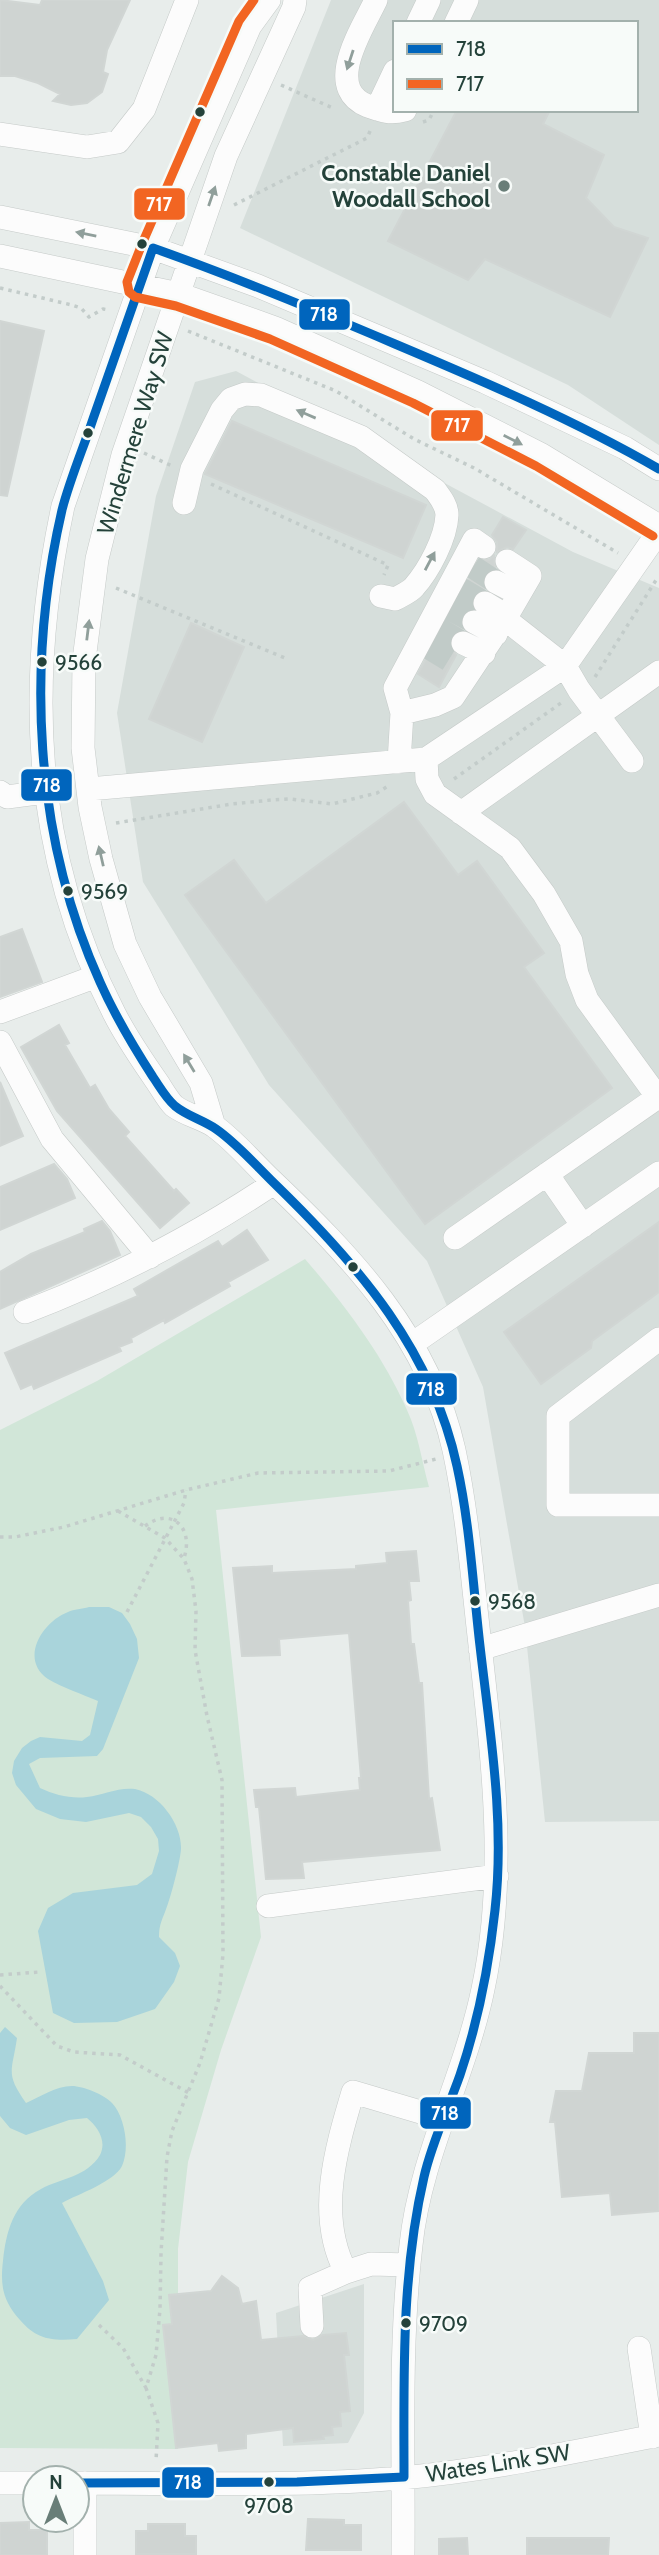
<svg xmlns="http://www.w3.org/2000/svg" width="659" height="2555" viewBox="0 0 659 2555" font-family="Cabin,sans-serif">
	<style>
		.built { fill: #d6dedb; fill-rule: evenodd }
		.green { fill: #d1e6d8 }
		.water { fill: #a9d4db }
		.building { fill: #cfd4d2; stroke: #d1d6d4; stroke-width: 2 }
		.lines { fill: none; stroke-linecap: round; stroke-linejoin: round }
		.minor-tunnel { stroke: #c1cbc8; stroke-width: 23; stroke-dasharray: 23 11; stroke-linecap: butt }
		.minor-casing { stroke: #c5cac8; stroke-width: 24 }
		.path { stroke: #c3ccca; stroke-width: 3.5; stroke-dasharray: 3.5 5; stroke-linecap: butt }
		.minor { stroke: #fcfcfc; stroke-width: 23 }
		.bus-1-casing { stroke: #f7fbf9; stroke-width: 14 }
		.bus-2-casing { stroke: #f7fbf9; stroke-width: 14 }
		.bus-1 { stroke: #0065bd; stroke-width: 9 }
		.bus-2 { stroke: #f26522; stroke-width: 9 }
		.oneway { fill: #909f9b }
		.bus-dot { fill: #24423a; stroke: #f7fbf9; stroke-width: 2.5 }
		.poi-dot { fill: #697e78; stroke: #f7fbf9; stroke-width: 2.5 }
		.labels { text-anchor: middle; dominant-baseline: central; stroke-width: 5; stroke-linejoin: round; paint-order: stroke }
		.bus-label { font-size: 21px; fill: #24423a; stroke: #f7fbf9; text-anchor: start }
		.poi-label { font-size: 23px; font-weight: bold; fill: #24423a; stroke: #f7fbf9; text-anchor: end }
		.street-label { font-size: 23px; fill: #24423a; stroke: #f7fbf9 }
		.line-badge { stroke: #f7fbf9; stroke-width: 2.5 }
		.badge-label { font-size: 19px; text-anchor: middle; font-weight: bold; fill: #fff }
	</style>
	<rect width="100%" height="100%" fill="#e8edeb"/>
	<path class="built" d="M331,0H659V445L568,385L240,228ZM395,23H636V110H395Z
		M236,371L573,552L659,588V1821L545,1822L525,1627L483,1387L427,1261L269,1085L143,882L117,713L156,496L195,382Z
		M364,2284V2413L348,2443L283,2446L276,2313Z"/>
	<path class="green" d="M305,1259C344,1304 383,1355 407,1410C418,1433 422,1462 429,1487L216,1510L261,1937L221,2050L188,2162L178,2249V2449L0,2448V1430L97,1381Z"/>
	<path class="water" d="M89,1607H109L122,1613L130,1624L137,1639L139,1658L103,1749L97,1756L40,1758L29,1764L40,1788C55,1795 71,1799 87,1797C103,1795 118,1787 135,1789C160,1794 182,1825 181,1849C180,1863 170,1900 165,1912C161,1922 159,1926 159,1937L175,1953L180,1966L174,1982L155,2009L117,2022L74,2023L53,2013L38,1931L48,1908L73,1893L137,1885L152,1874L159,1851L158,1839L151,1827L141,1817L129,1813L86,1822L60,1819L36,1809L16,1785L12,1773L14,1761L22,1748L31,1741L40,1737L82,1741L90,1735L98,1701C82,1694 63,1688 48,1679C19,1659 42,1622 68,1612C74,1609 82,1609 89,1607Z
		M5,2027L17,2038C12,2072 5,2073 26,2103C40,2097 56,2086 72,2086C83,2086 105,2095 112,2103C125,2117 130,2148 122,2166C114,2182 78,2194 62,2203L103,2281L109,2300L77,2339C53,2341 37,2340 20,2320C3,2301 0,2286 3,2261C6,2232 13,2204 41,2189C61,2178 87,2177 100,2155C107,2141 98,2127 87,2118L69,2120L26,2135L10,2128L0,2116V2033Z"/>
	<path class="building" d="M0,0L40,5L42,0H130L107,50L103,72L108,74L102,92L87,103L71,105L53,101L60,94L38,83L15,76H0Z
		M457,110H550L543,124L604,155L586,198L614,227L648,238L610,317L485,259L468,280L388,241Z
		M0,321L44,331L7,496L0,495Z
		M232,421L426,505L403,558L205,474Z
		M503,517L526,530L513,549L507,547L497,552V542L492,535Z
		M494,556L495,568L488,571L483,576L484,589L473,595L472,608L461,616L462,629L455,632L450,638L449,645L456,655L439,687L418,674L479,560H489Z
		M191,623L244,647L202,742L149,719Z
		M404,802L458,875L477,861L544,953L524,967L612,1088L425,1224L185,895L234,860L266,903Z
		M22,929L42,982L0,997V937Z
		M59,1025L69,1043L65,1045L90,1088L95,1085L109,1109L129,1132L125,1136L174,1191L176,1189L189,1203L160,1228L57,1111L21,1047Z
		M0,1082L23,1136L0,1146Z
		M54,1164L67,1179L75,1198L0,1230V1187Z
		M102,1221L110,1231L120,1255L0,1309V1272L31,1254L85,1232L84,1229Z
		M659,1222V1292L592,1341L591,1348L541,1384L504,1332Z
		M247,1230L268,1260L228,1282L230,1286L165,1323L164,1320L131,1338L132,1342L119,1347L121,1351L34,1389L32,1384L21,1389L5,1353L138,1296L134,1289L218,1241L222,1247Z
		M416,1551L419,1581H409L411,1600L408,1601L411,1644H414L419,1683H422L429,1799L432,1798L440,1850L302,1862L304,1878L266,1879L259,1807H256L254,1790L295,1788L296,1797L360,1790L359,1778H361L349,1633L279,1639L280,1655L242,1656L233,1568L272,1566V1573L356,1569V1566L387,1563L386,1553Z
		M634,2033H659V2211L612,2215L610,2193L562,2197L555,2122H550L556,2091H582L589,2053H634Z
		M222,2276L238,2288L242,2304L256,2301L261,2340L303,2336L313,2340L323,2335L346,2333L349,2355H344L350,2411L340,2412L341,2426L332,2427L333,2435L323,2436L324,2439L294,2442L293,2428L246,2434V2448L219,2451L218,2443L176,2448L163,2325L172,2324L169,2295L211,2291Z
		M308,2519L344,2520V2525H361V2550H306Z
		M29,2522V2530H47V2555H0V2523Z
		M148,2524H185V2536H196V2554H136V2531H148Z
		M467,2538L468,2555H439V2539Z
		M527,2538H609L608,2555H527Z"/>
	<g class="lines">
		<path class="minor-tunnel" d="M473,567L496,582
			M461,589L485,603
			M450,609L474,622
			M439,629L463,643
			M429,648L452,662"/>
		<g class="minor-casing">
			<path id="minor" d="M269,0L250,26L153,248L63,506C26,681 31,852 114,1013C126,1037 140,1057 155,1079C161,1087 167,1099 174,1106C186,1115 202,1118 214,1126C234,1140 252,1162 270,1179C351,1256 429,1337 454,1450C467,1511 472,1574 479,1636C492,1754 508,1872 483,1989C465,2076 420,2157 411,2245C399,2347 404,2452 403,2555
				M376,0C363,28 322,88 368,106C382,111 390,114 405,110
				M418,23L429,0
				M456,23L467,0
				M377,109L395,71
				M0,134L87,147L118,142L144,109L187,0
				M0,217L153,248L258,286L485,382L625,448L659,469
				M0,256L179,294L275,328L418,392L542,455L659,526
				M184,503L192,469L222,410L231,399L245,394L261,395L361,437L435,490C440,497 447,505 447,515C446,538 429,570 414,587C410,592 402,595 395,599L381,596
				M507,561L530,576L505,619L565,666L579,690L632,761
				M496,582L519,594
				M485,603L507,616
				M474,622L496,634
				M463,643L484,653
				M402,713L435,705L453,697L505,619
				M426,759L427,779L435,794L510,848L544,894L571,941L577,974L587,1000L659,1099
				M399,762L402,713L395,688L474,540L484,547
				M89,789L426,759L565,666L659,531
				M0,792L7,797L45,792
				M461,813L659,672
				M0,1012L97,976
				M0,1042L52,1139L150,1257
				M214,1126L201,1083L150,997L125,944L101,859L90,807L83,748L84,660L97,559L123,455L226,156L294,7L295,0
				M547,1174L583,1226
				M455,1238L658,1097
				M25,1312C114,1278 195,1236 274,1183
				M659,1339L558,1416V1505H659
				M412,1344L659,1173
				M480,1649L659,1595
				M268,1906L497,1876
				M346,2272L371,2264L409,2265
				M312,2326L310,2288L346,2272C316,2216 336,2149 353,2092L444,2119
				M639,2348L652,2437
				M0,2483H35
				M77,2483C185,2483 294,2487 402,2478C488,2470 574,2452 659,2435
				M85,2483V2555"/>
		</g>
		<path class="path" d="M281,85L335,109
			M423,122L429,120L434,110
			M234,205L367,138L371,129
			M0,288L72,305L81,308L89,317L103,309L109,310
			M188,331L336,391L414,439L474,468L618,553
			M144,453L172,466
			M211,484L388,565L384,575
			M116,588L285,658
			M595,677L658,577
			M454,779L561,703
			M116,823L232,804L271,800L290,799L332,804L377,793L388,786
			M118,1511L165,1538L184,1559L192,1579L196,1611L195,1650L207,1716L222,1780L223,1954L219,1998L200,2063L172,2131L167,2157L161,2253L160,2309L156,2355L146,2388L158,2423L156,2461
			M145,1526C172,1506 194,1528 184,1558
			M0,1537H15L64,1527L186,1490L258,1473L389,1471L436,1459
			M127,1612L184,1503L186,1490
			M0,1975L39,1972
			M0,1986L57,2046L74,2052L120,2055L189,2093
			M99,2325L123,2348L146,2388"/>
		<use href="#minor" class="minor"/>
		<g class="bus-1-casing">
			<path id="bus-1" d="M404,2477C404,2376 401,2276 424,2177C432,2142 448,2109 460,2075C478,2022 489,1965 495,1910C505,1821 490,1733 480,1646C473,1586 470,1525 457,1466C432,1351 360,1267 278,1187C258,1168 239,1145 216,1129C203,1120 187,1116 175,1106C165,1097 160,1087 153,1077C133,1046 115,1016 100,982C34,836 26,666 62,510C70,479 83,449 93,419C113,362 133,305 153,248C235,277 315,310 395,344C485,382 574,420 659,469
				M77,2483L297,2482L404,2477"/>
		</g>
		<g class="bus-2-casing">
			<path id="bus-2" d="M254,0L239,21L142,244L127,282L129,292L135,297L176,306L270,339L413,403L536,466L653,536"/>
		</g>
		<use href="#bus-1" class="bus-1"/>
		<use href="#bus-2" class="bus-2"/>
	</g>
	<defs><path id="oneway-solid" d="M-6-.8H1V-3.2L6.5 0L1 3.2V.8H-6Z" transform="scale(1.75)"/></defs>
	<g class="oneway">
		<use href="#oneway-solid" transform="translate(350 60) rotate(108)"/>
		<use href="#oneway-solid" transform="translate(212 196) rotate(-71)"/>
		<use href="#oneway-solid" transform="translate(86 234) rotate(-169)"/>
		<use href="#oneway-solid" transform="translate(306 414) rotate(-157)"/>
		<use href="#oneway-solid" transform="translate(513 440) rotate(27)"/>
		<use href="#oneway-solid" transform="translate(430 561) rotate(-62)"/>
		<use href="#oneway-solid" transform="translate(88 630) rotate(-83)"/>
		<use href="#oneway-solid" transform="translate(101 856) rotate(-103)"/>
		<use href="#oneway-solid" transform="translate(189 1063) rotate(-121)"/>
	</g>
	<g class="bus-dot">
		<circle cx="200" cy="112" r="6"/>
		<circle cx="142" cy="244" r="6"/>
		<circle cx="88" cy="433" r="6"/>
		<circle cx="42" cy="662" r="6"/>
		<circle cx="68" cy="891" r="6"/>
		<circle cx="353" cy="1267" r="6"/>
		<circle cx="475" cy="1601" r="6"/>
		<circle cx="406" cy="2323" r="6"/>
		<circle cx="269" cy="2482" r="6"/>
	</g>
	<circle class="poi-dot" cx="504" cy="186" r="7"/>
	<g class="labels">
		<g class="bus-label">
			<text x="55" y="662">9566</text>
			<text x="81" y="891">9569</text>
			<text x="488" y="1601">9568</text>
			<text x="419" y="2323">9709</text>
			<text x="269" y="2505" text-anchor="middle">9708</text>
		</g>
		<g class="poi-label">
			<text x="490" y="173">Constable Daniel<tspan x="490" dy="26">Woodall School</tspan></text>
		</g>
		<g class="street-label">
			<text transform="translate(135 433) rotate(-73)">Windermere Way SW</text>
			<text transform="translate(498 2463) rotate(-9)">Wates Link SW</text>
		</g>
	</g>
	<g class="line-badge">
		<rect x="133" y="187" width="53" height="34" rx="7" fill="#f26522"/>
		<rect x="298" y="298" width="53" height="33" rx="7" fill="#0065bd"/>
		<rect x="430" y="409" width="54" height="33" rx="7" fill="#f26522"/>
		<rect x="20" y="768" width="53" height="34" rx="7" fill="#0065bd"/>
		<rect x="405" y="1372" width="53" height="34" rx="7" fill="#0065bd"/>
		<rect x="419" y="2096" width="53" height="34" rx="7" fill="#0065bd"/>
		<rect x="161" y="2466" width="54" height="33" rx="7" fill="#0065bd"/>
	</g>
	<g class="badge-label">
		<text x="159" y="211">717</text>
		<text x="324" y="321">718</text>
		<text x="457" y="432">717</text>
		<text x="47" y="792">718</text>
		<text x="431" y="1396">718</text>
		<text x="445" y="2120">718</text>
		<text x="188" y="2489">718</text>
	</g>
	<rect x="393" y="21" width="245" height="91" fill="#f7fbf9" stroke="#a3b1ad" stroke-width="2"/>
	<rect x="407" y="44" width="35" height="10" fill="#0065bd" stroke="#a3b1ad" stroke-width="2"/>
	<text x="456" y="56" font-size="21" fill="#24423a">718</text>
	<rect x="407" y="79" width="35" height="10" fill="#f26522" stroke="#a3b1ad" stroke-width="2"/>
	<text x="456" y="91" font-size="21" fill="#24423a">717</text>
	<g transform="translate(56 2499)"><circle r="33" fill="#f7fbf9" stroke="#a3b1ad" stroke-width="2"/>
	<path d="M0-5L12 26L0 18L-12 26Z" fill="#697e78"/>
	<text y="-10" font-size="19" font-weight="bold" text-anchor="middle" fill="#24423a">N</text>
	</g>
</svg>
